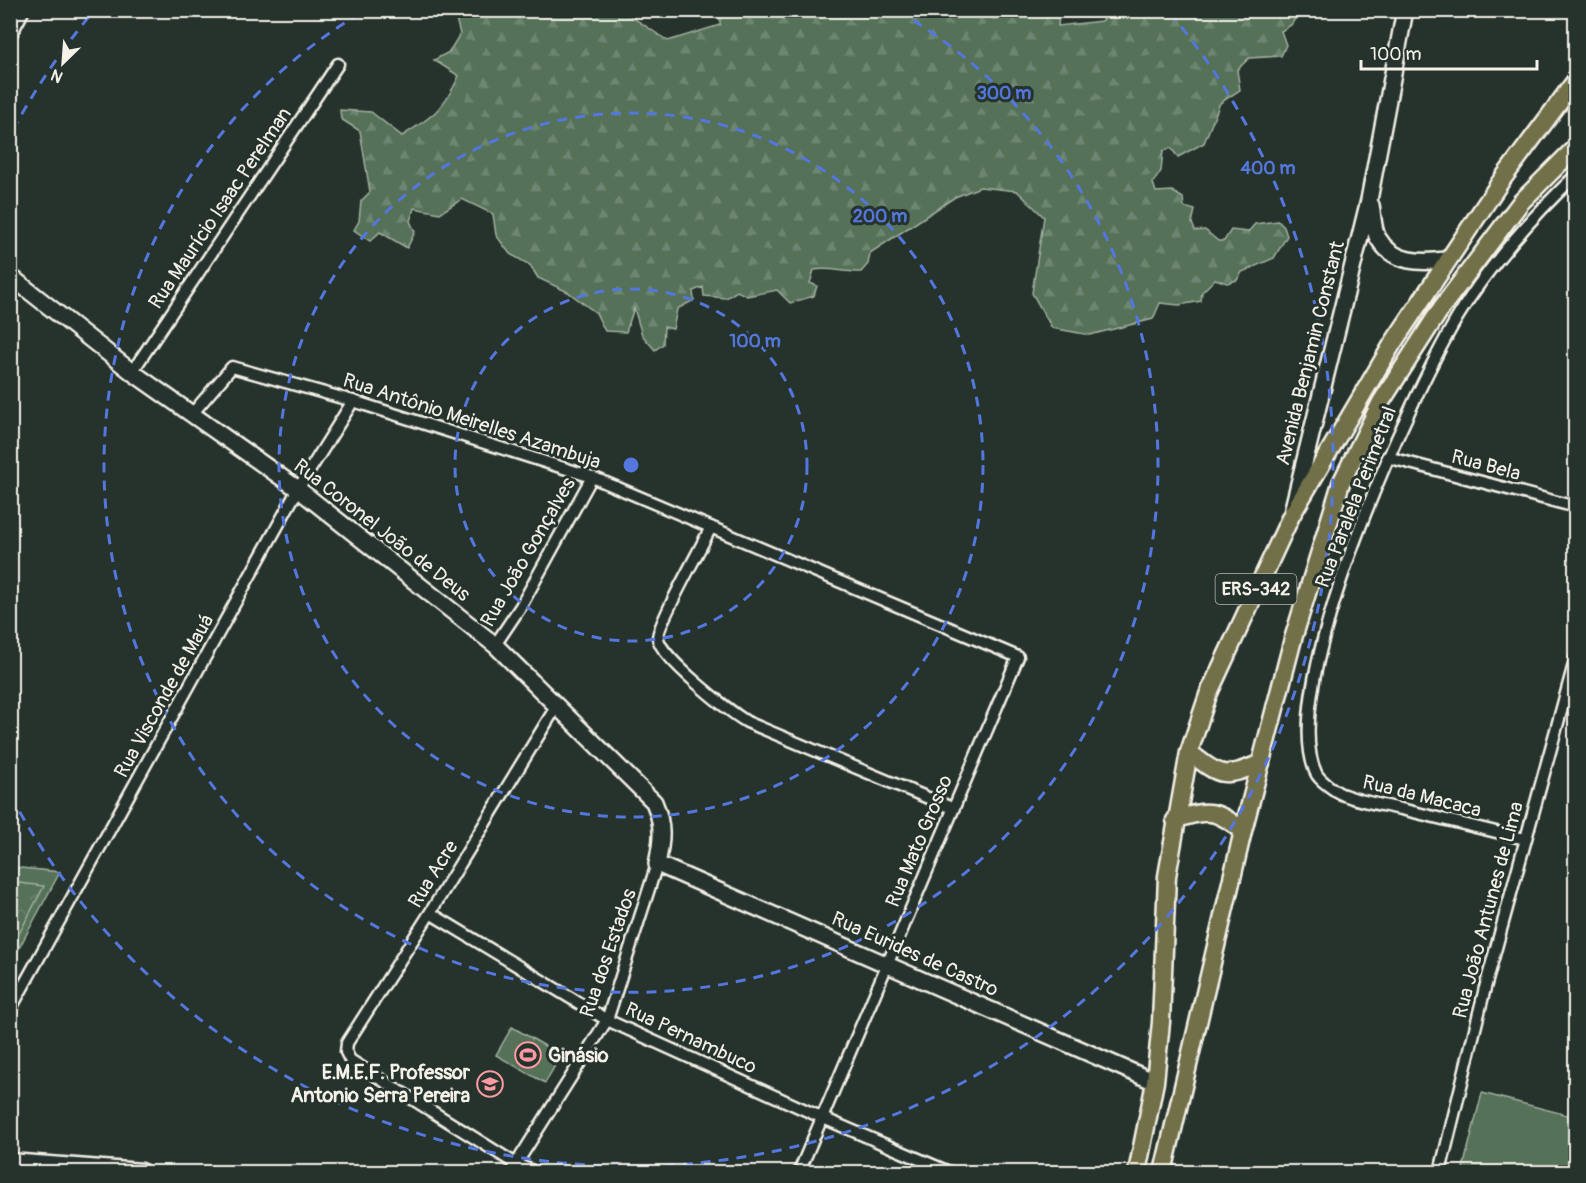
<svg xmlns="http://www.w3.org/2000/svg" width="1586" height="1183" viewBox="0 0 1586 1183" font-family="Pangolin,sans-serif">
	<style>
		.green { fill: #547159; stroke: #a4b1a0; stroke-width: 1.5 }
		.forest { fill: url(#forest-firs); stroke: #a4b1a0; stroke-width: 1.5 }
		.park { fill: url(#park-crowns); stroke: #a4b1a0; stroke-width: 1.5 }
		.lines { fill: none; stroke-linecap: round; stroke-linejoin: round }
		.street-casing { stroke: #f4f1e8; stroke-width: 15 }
		.secondary-casing { stroke: #f4f1e8; stroke-width: 20 }
		.primary-casing { stroke: #f4f1e8; stroke-width: 21 }
		.street { stroke: #26332d; stroke-width: 10 }
		.secondary { stroke: #26332d; stroke-width: 15 }
		.primary { stroke: #71704a; stroke-width: 16 }
		.ring { fill: none; stroke: #5377dc; stroke-width: 3; stroke-dasharray: 10 8 }
		.labels { text-anchor: middle; dominant-baseline: central; stroke-width: 6; stroke-linejoin: round; paint-order: stroke }
		.shield { fill: #26332d; stroke: #b6b8b0; stroke-width: 1.5 }
		.shield-label { font-size: 18px; font-weight: bold; fill: #f4f1e8 }
		.street-label { font-size: 20px; fill: #f4f1e8; stroke: #26332d }
		.poi-label { font-size: 20px; font-weight: bold; fill: #f4f1e8; stroke: #26332d; text-anchor: start }
		.centre { fill: #5377dc; stroke: #26332d; stroke-width: 3 }
		.ring-label { font-size: 18px; text-anchor: middle; font-weight: bold; fill: #5377dc; stroke: #26332d; stroke-width: 6; stroke-linejoin: round; paint-order: stroke }
	</style>
	<defs>
		<pattern id="forest-firs" width="22" height="20" patternUnits="userSpaceOnUse" patternTransform="scale(1.5)"><rect width="22" height="20" fill="#547159"/><path d="M5 1l3.5 6h-7zM16 11l3.5 6h-7z" fill="#6d8671"/></pattern>
		<pattern id="park-crowns" width="20" height="18" patternUnits="userSpaceOnUse" patternTransform="scale(1.5)"><rect width="20" height="18" fill="#547159"/><path d="M2 6a3 3 0 1 1 6 0M12 15a3 3 0 1 1 6 0" fill="none" stroke="#6d8671"/></pattern>
	</defs>
	<rect width="100%" height="100%" fill="#26332d"/>
	<filter id="ink" filterUnits="userSpaceOnUse"><feTurbulence type="fractalNoise" baseFrequency=".0167" numOctaves="2"/><feDisplacementMap in="SourceGraphic" scale="12" xChannelSelector="R" yChannelSelector="G"/><feConvolveMatrix kernelMatrix="1 2 1 2 8 2 1 2 1" color-interpolation-filters="sRGB"/></filter>
	<g filter="url(#ink)">
		<path class="green" d="M11,867L60,872L11,963Z
			M512,1027L561,1055L545,1083L496,1055Z
			M1482,1093L1575,1117V1172H1462Z"/>
		<path class="forest" d="M720,11L980,10L994,19L1013,11L1055,10L1059,15L1058,26L1102,21L1111,11H1310L1299,13L1291,25L1281,31L1286,45L1281,56L1249,58L1237,70L1240,90L1220,103L1204,143L1178,157L1171,148L1163,151L1161,171L1153,183L1156,192L1172,191L1183,198L1184,207L1195,210L1192,223L1195,231L1205,230L1218,241H1224L1231,230L1248,232L1255,224L1278,221L1284,227L1287,236L1274,258L1242,272L1237,280L1227,283L1215,279L1202,292L1201,301L1179,305L1160,303L1153,319L1090,335L1052,328L1032,293L1044,217L1017,191L980,187L955,197L870,253L868,264L861,272C844,273 831,267 814,270L810,283L817,286L814,296L790,303L777,290L747,296L737,291L726,298L704,296L703,287L693,291L694,300L677,309L673,329L664,327L663,344L655,350L642,335L634,308L626,332L605,331L596,313L568,292L538,278L530,265L510,254L496,235L493,214L462,199L440,213L414,208L410,221L415,232L407,248L380,232L370,241L354,230L359,221L361,201L370,192L360,131L341,119L340,110L371,112L402,136C432,117 444,109 459,76L434,60L449,52L460,34L454,11H623L668,41L720,25Z"/>
		<path class="park" d="M11,882L44,886L11,949L10,882Z"/>
		<g class="lines">
			<g class="street-casing">
				<path id="street" d="M132,372L338,64
					M192,414L232,367L353,401L592,477L1018,657L799,1172
					M1387,457L1576,507
					M711,527C703,544 656,627 658,638C660,657 730,712 747,722L952,808
					M495,645L521,606L592,477
					M1525,839C1484,829 1442,819 1401,809C1383,805 1362,802 1344,795C1337,793 1319,780 1316,773C1276,688 1410,398 1457,318C1488,266 1532,217 1576,175
					M430,913L607,1020L823,1118L949,1172
					M10,1010L298,489L353,401
					M10,1159L142,1169
					M511,1172L607,1020L657,864
					M535,1172L516,1164L350,1060L346,1052L347,1043L430,913L556,707
					M1440,1172L1485,988L1576,657"/>
			</g>
			<g class="secondary-casing">
				<path id="secondary" d="M10,31L21,10
					M1371,205C1373,215 1373,230 1378,238C1393,264 1421,263 1446,260
					M10,276L132,372L298,489L495,645L654,802C664,825 662,841 657,864L1155,1082
					M1293,508L1369,200L1405,10"/>
			</g>
			<g class="primary-casing">
				<path id="primary" d="M1189,752C1221,777 1223,779 1261,763
					M1175,820C1207,808 1217,810 1243,831
					M1137,1172L1155,1082L1161,1022L1167,876L1189,752L1208,695L1291,516L1393,343L1501,181L1576,80
					M1163,1172L1243,831L1293,639L1341,483L1381,402L1442,307L1521,202L1576,147"/>
			</g>
			<use href="#street" class="street"/>
			<use href="#secondary" class="secondary"/>
			<use href="#primary" class="primary"/>
		</g>
	</g>
	<g class="ring">
		<circle cx="631" cy="465" r="176"/>
		<circle cx="631" cy="465" r="352"/>
		<path d="M898 11A527 527 0 1 1 364 11"/>
		<path d="M13 130A703 703 0 0 1 92 13M1170 13A703 703 0 1 1 13 800"/>
	</g>
	<defs>
		<g id="stadium-ring" transform="scale(1.35)"><circle r="9.5" fill="#26332d" stroke="#ff9aa2" stroke-width="1.5"/><path d="M0-5a6.5 5 0 1 0 0 10a6.5 5 0 1 0 0-10ZM-3.5-1.8h7v3.6h-7Z" fill="#ff9aa2"/></g>
		<g id="school-ring" transform="scale(1.35)"><circle r="9.5" fill="#26332d" stroke="#ff9aa2" stroke-width="1.5"/><path d="M0-5L7-2L0 1L-7-2ZM-4 1L0 2.5L4 1V4Q0 6-4 4Z" fill="#ff9aa2"/></g>
	</defs>
	<g fill-rule="evenodd">
		<use href="#stadium-ring" x="528" y="1055"/>
		<use href="#school-ring" x="490" y="1084"/>
	</g>
	<g class="labels">
		<rect class="shield" x="1215.5" y="574" width="81" height="30" rx="4.5"/>
		<g class="shield-label">
			<text x="1256" y="589">ERS-342</text>
		</g>
		<g class="street-label">
			<text transform="translate(220 208) rotate(-56)">Rua Maurício Isaac Perelman</text>
			<text transform="translate(1310 353) rotate(-76)">Avenida Benjamin Constant</text>
			<text transform="translate(472 421) rotate(18)">Rua Antônio Meirelles Azambuja</text>
			<text transform="translate(1486 465) rotate(15)">Rua Bela</text>
			<text transform="translate(1356 497) rotate(-69)">Rua Paralela Perimetral</text>
			<text transform="translate(382 530) rotate(38)">Rua Coronel João de Deus</text>
			<text transform="translate(528 552) rotate(-60)">Rua João Gonçalves</text>
			<text transform="translate(164 696) rotate(-61)">Rua Visconde de Mauá</text>
			<text transform="translate(1422 796) rotate(14)">Rua da Macaca</text>
			<text transform="translate(919 841) rotate(-67)">Rua Mato Grosso</text>
			<text transform="translate(433 874) rotate(-58)">Rua Acre</text>
			<text transform="translate(1488 910) rotate(-75)">Rua João Antunes de Lima</text>
			<text transform="translate(608 953) rotate(-71)">Rua dos Estados</text>
			<text transform="translate(915 954) rotate(24)">Rua Eurides de Castro</text>
			<text transform="translate(691 1038) rotate(25)">Rua Pernambuco</text>
		</g>
		<g class="poi-label">
			<text x="548" y="1055">Ginásio</text>
			<text x="470" y="1072" text-anchor="end">E.M.E.F. Professor<tspan x="470" dy="23">Antonio Serra Pereira</tspan></text>
		</g>
	</g>
	<circle cx="631" cy="465" r="9" class="centre"/>
	<g class="ring-label">
		<text x="1004" y="99">300 m</text>
		<text x="1268" y="174">400 m</text>
		<text x="880" y="222">200 m</text>
		<text x="755" y="347">100 m</text>
	</g>
	<rect width="1586" height="1183" fill="none" stroke="#26332d" stroke-width="36"/>
	<rect x="18" y="18" width="1550" height="1147" fill="none" stroke="#f4f1e8" stroke-width="2" filter="url(#ink)"/>
	<g transform="translate(63 63) rotate(205)" stroke="#26332d" stroke-width="4.5" paint-order="stroke">
	<path d="M0-4.5L10 22L0 15L-10 22Z" fill="#f4f1e8"/>
	<text y="-9" font-size="16" font-weight="bold" text-anchor="middle" fill="#f4f1e8">N</text>
	</g>
	<path d="M1361 60v9h176v-9" fill="none" stroke="#f4f1e8" stroke-width="3"/>
	<text x="1370" y="60" font-size="18" fill="#f4f1e8" stroke="#26332d" stroke-width="4.5" paint-order="stroke">100 m</text>
</svg>
